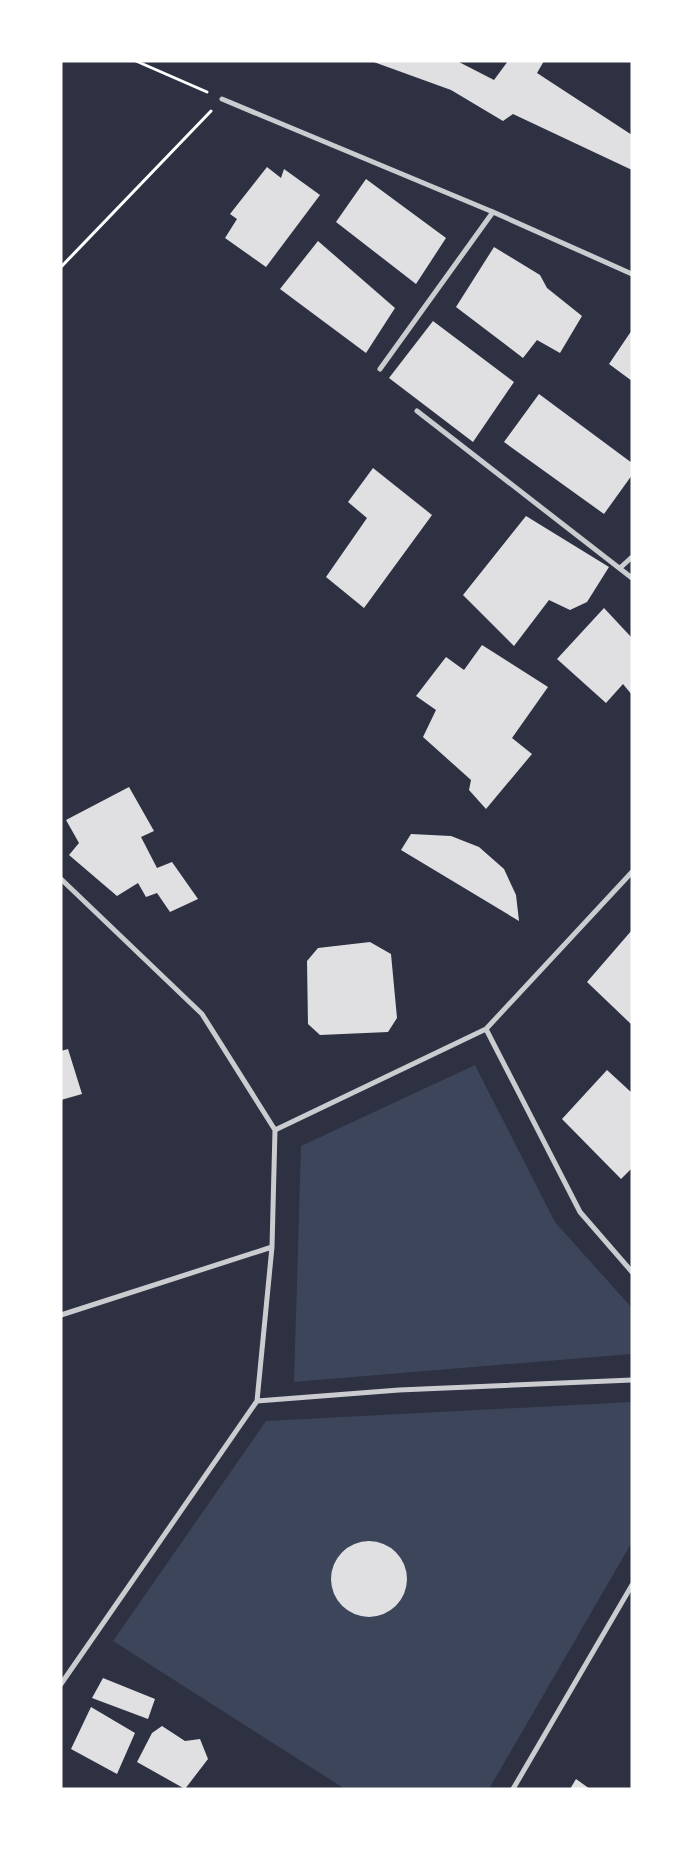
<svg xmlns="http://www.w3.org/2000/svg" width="693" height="1850" viewBox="0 0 693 1850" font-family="Karla,sans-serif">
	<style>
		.green { fill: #3c4559 }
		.building { fill: #e0e0e3 }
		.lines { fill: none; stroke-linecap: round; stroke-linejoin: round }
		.path { stroke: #fff; stroke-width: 3 }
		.minor { stroke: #caccd0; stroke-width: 5 }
	</style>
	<rect width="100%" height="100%" fill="#2d3142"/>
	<path class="green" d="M475,1065L555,1222L632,1308V1354L294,1382L301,1146Z
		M632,1402V1542L489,1789H345L113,1641L266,1421Z"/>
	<path class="building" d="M371,61H457L494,80L508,61H544L537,73L632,135V170L513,114L503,121L451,90Z
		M267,167L281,178L284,169L320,195L266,267L225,238L237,219L230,214Z
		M366,179L446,238L416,284L336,222Z
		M318,241L395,308L366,353L280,289Z
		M494,247L540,275L547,288L582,316L560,353L537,340L523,358L456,307Z
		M433,321L514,382L473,442L389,378Z
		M632,330V381L609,364Z
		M539,394L632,463V475L604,514L504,442Z
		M373,468L432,515L364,608L326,577L367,518L348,502Z
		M526,516L609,567L587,602L570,610L549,600L514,646L463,595Z
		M604,608L632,638V695L623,684L606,703L557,659Z
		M482,645L548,687L512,738L532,754L486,809L469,790L471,780L423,737L436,710L416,696L446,657L464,670Z
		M129,787L154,831L141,837L157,868L172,862L198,899L170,912L157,893L146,897L138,883L117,896L69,855L79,843L66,820Z
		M411,834L451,836L479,847L504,869L516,895L519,921L401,850Z
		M632,930V1025L587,982Z
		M370,942L391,954L397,1018L388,1032L320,1035L308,1024L307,961L318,948Z
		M68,1049L82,1094L61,1100V1051Z
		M607,1070L632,1093V1168L621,1179L562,1119Z
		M331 1579a38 38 0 1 1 76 0a38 38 0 1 1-76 0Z
		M103,1678L155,1699L148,1719L92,1698Z
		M91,1707L135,1733L117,1774L71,1749Z
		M162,1726L185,1741L200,1739L208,1759L185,1789L137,1762L152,1733Z
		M576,1779L590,1789H570Z"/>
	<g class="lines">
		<path class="path" d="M136,61L207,92
			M61,267L211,111"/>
		<path class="minor" d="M222,99L493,212L632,274
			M380,369L493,212
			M417,411L632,578
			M620,568L632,557
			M61,879L202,1014L275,1130
			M486,1029L580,1212L632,1272
			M275,1130L486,1029L632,872
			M61,1315L272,1247
			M257,1401L399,1390L632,1380
			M61,1684L257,1401L272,1247L275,1130
			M513,1789L632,1585"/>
	</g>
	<rect width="693" height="1850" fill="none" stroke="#ffffff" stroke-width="125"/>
</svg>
